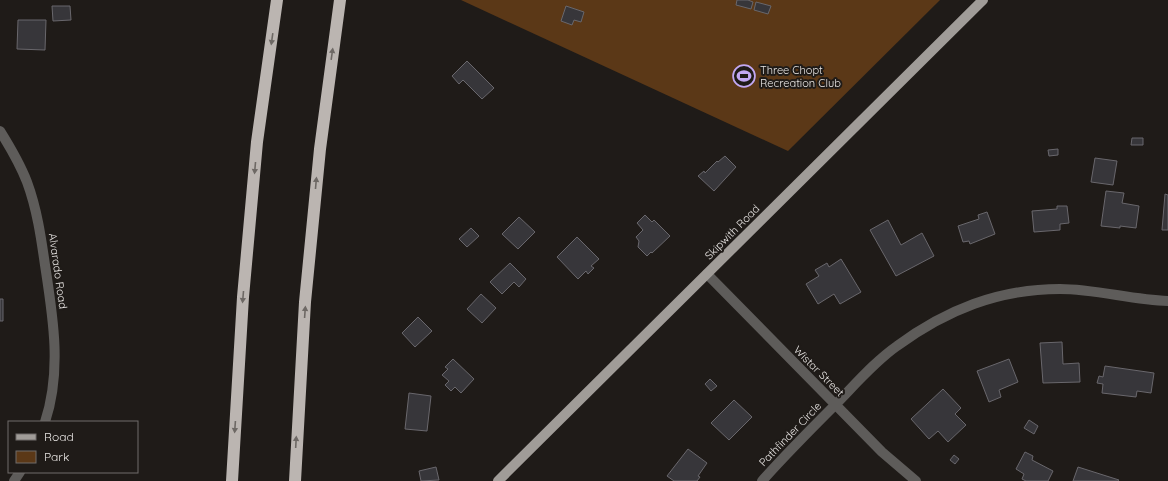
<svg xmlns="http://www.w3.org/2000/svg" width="1168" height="481" viewBox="0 0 1168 481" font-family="Quicksand,sans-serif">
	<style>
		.green { fill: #5b3817 }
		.building { fill: #37363a; stroke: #69676c }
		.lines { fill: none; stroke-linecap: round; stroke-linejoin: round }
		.minor { stroke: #5e5c5a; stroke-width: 10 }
		.major { stroke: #a09c98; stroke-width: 10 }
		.highway { stroke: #bbb5b1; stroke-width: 12 }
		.oneway { fill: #6d6864 }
		.labels { text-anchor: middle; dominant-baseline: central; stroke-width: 4; stroke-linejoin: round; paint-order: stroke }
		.poi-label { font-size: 11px; fill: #e9e6e4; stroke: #1f1b18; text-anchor: start }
		.street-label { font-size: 11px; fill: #e9e6e4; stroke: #1f1b18 }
	</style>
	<rect width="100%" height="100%" fill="#1f1b18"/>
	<path class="green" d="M461,0H940L788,151Z"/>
	<path class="building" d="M737,0H748L753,2L751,9L736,5Z
		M756,2L771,6L768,14L754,10Z
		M52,6H70L71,20L53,21Z
		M566,6L584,12L581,22L574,20L572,25L561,21Z
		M18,20H46L45,50L17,49Z
		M467,61L494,88L482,99L463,80L459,84L452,76Z
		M1132,138H1143V145H1131Z
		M1058,149V155L1049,156L1048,150Z
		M725,156L736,167L714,191L698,176L704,171L705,173L717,161L718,162Z
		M1095,158L1117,161L1113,185L1091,182Z
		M1106,191L1124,193L1122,203L1139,206L1136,228L1120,226V228L1101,226Z
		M1165,194L1168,195V230H1162Z
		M1057,206H1067L1069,223L1060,224V230L1034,232L1032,211L1057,209Z
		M987,212L995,234L970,244L969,241L963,242L958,226L979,219L978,215Z
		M645,215L652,222L654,220L670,236L652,253L651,252L647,256L638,247L639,241L636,237L643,230L637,223Z
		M519,217L535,232L518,249L502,234Z
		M888,220L901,245L922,233L934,256L896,276L870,230Z
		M471,228L479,236L467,247L459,239Z
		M577,237L599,259L591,266L594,268L588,274L586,271L578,279L557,257Z
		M841,259L861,292L840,304L834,294L818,304L806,284L819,276L815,270L827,263L829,267Z
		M510,263L526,279L519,287L514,282L502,294L490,282Z
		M481,294L496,308L482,323L467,309Z
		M0,299H3V321H0Z
		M418,317L432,331L415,347L402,333Z
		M1062,342L1063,364L1079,363L1080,382L1043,383L1040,343Z
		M453,359L474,379L461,393L455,387L451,391L445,385L449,381L442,375L448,369L445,367Z
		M1009,359L1018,382L999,390L1001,397L989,402L977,371Z
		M1105,366L1154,373L1151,393L1137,391L1136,397L1102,393L1103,384L1097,383L1099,376L1103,377Z
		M710,379L717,386L711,391L705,384Z
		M943,389L961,408L955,414L966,425L948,442L938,431L929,439L911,419Z
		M409,393L431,396L427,431L405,429Z
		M734,400L752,417L729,440L711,423Z
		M1029,420L1038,426L1034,434L1024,428Z
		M688,449L707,463L698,476L700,477L697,481H674L667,476Z
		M1025,452L1033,456L1032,460L1053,471L1048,481H1026L1022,479L1024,474L1016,469Z
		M954,455L959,459L955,464L950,460Z
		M436,467L439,480L421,481L419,471Z
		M1078,467L1119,480L1118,481H1073Z"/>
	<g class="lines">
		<path class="minor" d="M0,131C10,147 20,164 27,182C37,209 41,237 45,265C53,317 62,371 45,422
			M707,274L882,452L916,481
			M14,481L20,472
			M762,481C785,455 809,431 833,407C853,387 874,362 897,346C946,310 998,289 1060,289C1096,289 1132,300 1168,301"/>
		<path class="major" d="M498,481L983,0"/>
		<path class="highway" d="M232,481L243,297L257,142L277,0
			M295,481L305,302L320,149L340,0"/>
	</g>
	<defs><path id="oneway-solid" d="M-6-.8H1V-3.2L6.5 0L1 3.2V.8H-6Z"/></defs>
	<g class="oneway">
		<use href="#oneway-solid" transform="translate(272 39) rotate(98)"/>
		<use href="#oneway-solid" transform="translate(332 54) rotate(-82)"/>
		<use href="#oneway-solid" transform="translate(255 168) rotate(95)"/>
		<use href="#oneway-solid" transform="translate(316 183) rotate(-85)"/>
		<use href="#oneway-solid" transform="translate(243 297) rotate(95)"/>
		<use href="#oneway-solid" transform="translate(305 312) rotate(-86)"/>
		<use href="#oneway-solid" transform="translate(235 427) rotate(94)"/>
		<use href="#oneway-solid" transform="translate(296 442) rotate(-87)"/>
	</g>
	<defs>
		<g id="stadium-ring" transform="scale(1.15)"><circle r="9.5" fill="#1f1b18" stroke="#c2a8f3" stroke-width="1.5"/><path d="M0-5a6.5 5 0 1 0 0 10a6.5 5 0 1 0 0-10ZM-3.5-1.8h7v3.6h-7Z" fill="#c2a8f3"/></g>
	</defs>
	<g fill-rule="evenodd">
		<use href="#stadium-ring" x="744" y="76"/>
	</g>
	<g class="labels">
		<g class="poi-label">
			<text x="760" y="70">Three Chopt<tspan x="760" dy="13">Recreation Club</tspan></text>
		</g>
		<g class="street-label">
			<text transform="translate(732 232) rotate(-45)">Skipwith Road</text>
			<text transform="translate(58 271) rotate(82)">Alvarado Road</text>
			<text transform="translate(819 371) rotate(45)">Wistar Street</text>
			<text transform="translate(790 434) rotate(-46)">Pathfinder Circle</text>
		</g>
	</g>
	<rect x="8" y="421" width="130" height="52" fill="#1f1b18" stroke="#706c6a"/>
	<rect x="16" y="434" width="20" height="6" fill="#a09c98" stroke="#706c6a"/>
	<text x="44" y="441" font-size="12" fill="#e9e6e4">Road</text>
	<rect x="16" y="451" width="20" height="12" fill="#5b3817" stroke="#706c6a"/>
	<text x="44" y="461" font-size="12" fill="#e9e6e4">Park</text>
</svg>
